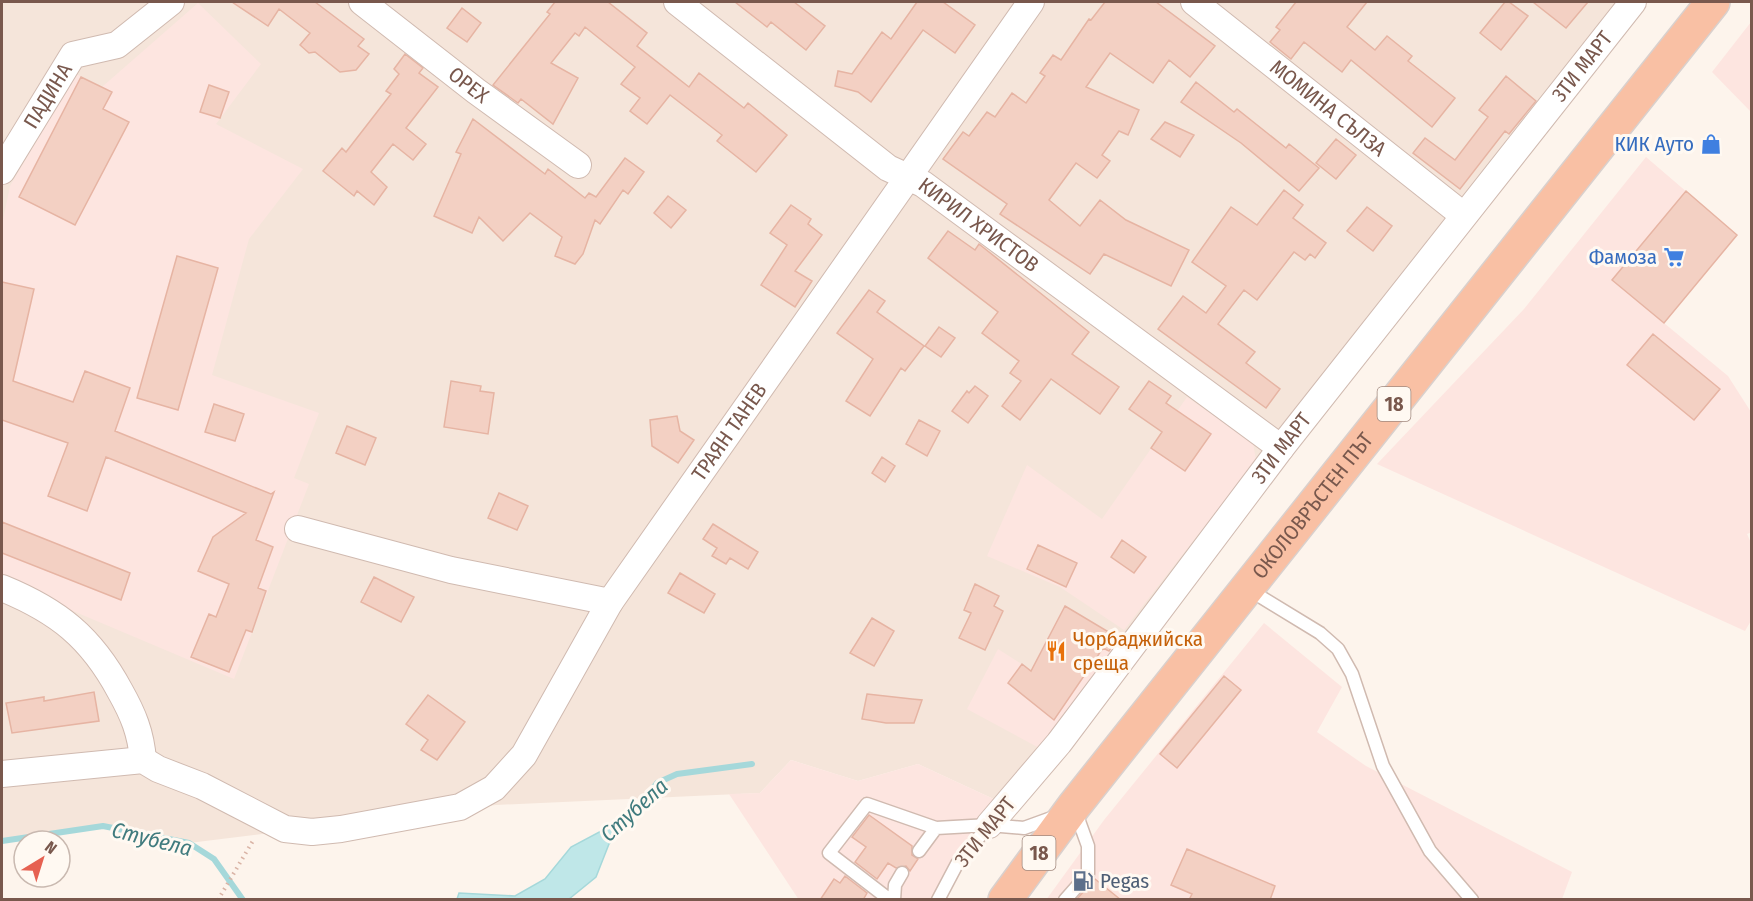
<svg xmlns="http://www.w3.org/2000/svg" width="1753" height="901" viewBox="0 0 1753 901" font-family="'Fira Sans Condensed',sans-serif">
	<style>
		.residential { fill: #f5e5da }
		.commercial { fill: #fde5e0 }
		.water { fill: #bfe7e8; stroke: #a5d8da; stroke-width: 1.5 }
		.lines { fill: none; stroke-linecap: round; stroke-linejoin: round }
		.stream { stroke: #a5d8da; stroke-width: 6 }
		.building { fill: #f3d0c3; stroke: #e6b4a3; stroke-width: 1.5 }
		.service-casing { stroke: #d0bab0; stroke-width: 15 }
		.minor-casing { stroke: #d0bab0; stroke-width: 28 }
		.trunk-casing { stroke: #d9d0cd; stroke-width: 36 }
		.path { stroke: #d9b3a5; stroke-width: 4; stroke-dasharray: 1.5 4.5; stroke-linecap: butt }
		.service { stroke: #fff; stroke-width: 12 }
		.minor { stroke: #fff; stroke-width: 26 }
		.trunk { stroke: #f9c0a4; stroke-width: 33 }
		.labels { text-anchor: middle; dominant-baseline: central; stroke-width: 6; stroke-linejoin: round; paint-order: stroke }
		.shield { fill: #fff9f2; stroke: #a1887e; stroke-width: 1.5 }
		.shield-label { font-size: 20px; font-weight: bold; fill: #79584d }
		.street-label { font-size: 21px; fill: #79584d; stroke: #fff9f2 }
		.shop-label { font-size: 21px; fill: #366cbe; stroke: #fff9f2; text-anchor: end }
		.food-label { font-size: 21px; fill: #c56008; stroke: #fff9f2; text-anchor: start }
		.service-label { font-size: 21px; fill: #4e5e75; stroke: #fff9f2; text-anchor: start }
		.water-label { font-size: 22px; font-style: italic; fill: #407b7e; stroke: #fff9f2 }
	</style>
	<rect width="100%" height="100%" fill="#fdf4ec"/>
	<path class="residential" d="M2,2H1639L1000,802L918,764L858,781L791,760L760,793L496,805L189,843L103,826L2,841Z"/>
	<path class="commercial" d="M198,3L261,64L216,124L303,169L249,239L212,375L319,413L294,478L309,484L234,679L2,581V225L10,186L76,74L102,87Z
		M1751,22V112L1712,72Z
		M1646,157L1737,235L1664,323L1728,376L1751,412L1752,532L1747,534L1751,543L1752,619L1745,631L1377,464L1524,309Z
		M1187,397L1253,443L1256,460L1124,630L1060,587L987,556L1027,465L1102,519Z
		M1064,606L1124,641L1041,749L967,709L998,649L1031,670Z
		M1264,623L1342,687L1317,732L1366,766L1572,872L1562,899L1046,900L1104,820Z
		M791,760L858,781L918,764L1000,802L955,856L931,899L799,900L729,794L760,793Z"/>
	<path class="water" d="M637,812L609,844L596,877L569,899H457L459,893L515,896L545,879L571,847Z"/>
	<g class="lines">
		<path class="stream" d="M631,816L657,783L677,774L752,764
			M2,841L103,826L189,843L214,859L243,900"/>
	</g>
	<path class="building" d="M232,2H315L364,39L358,46L369,54L356,70L340,72L315,52L309,53L300,45L310,33L279,9L268,26Z
		M555,2H608L647,33L637,46L689,87L699,73L744,108L748,103L787,135L756,172L717,141L722,135L670,95L647,124L630,111L640,98L621,84L635,67L585,27L579,36L575,33L551,63L578,78L553,124L521,99L518,103L493,85L550,14L547,12Z
		M735,2H794L825,26L806,50L771,22L767,27Z
		M917,2H943L975,25L955,53L923,30L871,102L858,92L835,86L838,71L852,74L882,32L891,39Z
		M1105,2H1156L1215,46L1190,77L1169,60L1153,83L1110,53L1086,87L1139,110L1128,135L1119,131L1102,155L1110,161L1097,178L1076,163L1049,200L1080,226L1100,200L1126,220L1189,250L1171,286L1104,254L1090,274L1000,214L1007,204L943,159L963,132L969,136L987,112L995,117L1012,93L1026,103L1045,76L1040,73L1053,55L1061,60L1089,19L1091,20Z
		M1296,2H1367L1347,27L1375,50L1387,36L1412,56L1408,61L1455,98L1432,127L1351,60L1342,72L1304,42L1291,59L1270,42L1280,30L1276,27Z
		M1505,2H1509L1528,16L1501,50L1480,33Z
		M1533,2H1588L1566,28Z
		M462,8L481,23L467,42L447,28Z
		M405,54L423,68L419,73L438,87L406,128L426,144L413,160L393,144L371,172L387,187L374,205L357,191L354,196L323,171L342,148L346,152L391,94L386,91L399,74L394,69Z
		M1506,76L1536,101L1509,134L1505,131L1460,189L1413,153L1425,138L1455,160L1488,117L1479,110Z
		M81,77L112,92L103,109L129,122L75,225L19,197Z
		M1196,82L1234,112L1237,109L1286,148L1289,144L1319,168L1299,191L1241,143L1181,102Z
		M209,85L229,92L220,118L200,112Z
		M473,119L545,174L548,169L585,198L589,193L596,197L625,158L644,172L628,194L623,190L600,224L595,220L583,254L575,264L555,256L562,237L530,213L503,241L479,217L472,233L434,216L461,154L456,152Z
		M1165,122L1194,135L1180,157L1151,139Z
		M1336,139L1356,155L1336,179L1316,163Z
		M1284,190L1303,205L1293,218L1326,243L1315,258L1310,254L1305,260L1294,252L1257,300L1244,290L1218,324L1255,352L1246,363L1280,389L1266,408L1158,329L1183,296L1206,313L1226,286L1192,262L1231,207L1257,225Z
		M1686,191L1737,235L1664,323L1612,280Z
		M668,196L686,210L671,228L654,213Z
		M791,205L811,219L808,224L822,235L795,271L812,281L795,307L761,285L787,245L770,233Z
		M1367,207L1392,226L1373,251L1347,231Z
		M948,231L975,250L979,244L1089,332L1072,354L1119,387L1100,414L1051,379L1020,420L1002,406L1021,381L1010,373L1019,361L982,333L998,312L928,258Z
		M177,256L218,268L178,410L137,398Z
		M2,282L34,289L13,381L73,402L85,371L130,388L115,431L271,494L274,492L256,540L273,547L258,588L266,591L252,632L246,630L229,672L191,657L209,614L216,617L229,584L198,571L213,537L246,513L106,457L87,511L48,496L68,443L2,420Z
		M869,290L885,301L877,312L924,346L905,371L901,368L870,416L846,401L873,359L837,333Z
		M939,327L955,338L941,357L925,346Z
		M1653,334L1720,389L1694,420L1627,365Z
		M451,381L481,386L480,391L494,393L488,434L444,427Z
		M1149,381L1171,396L1166,403L1211,434L1185,471L1151,448L1162,432L1129,409Z
		M975,386L988,396L968,423L952,411L967,391L969,393Z
		M214,404L244,414L235,441L205,432Z
		M677,416L680,431L694,440L678,463L652,446L650,420Z
		M919,420L940,431L927,456L906,444Z
		M347,426L376,438L365,465L336,453Z
		M882,457L895,466L885,482L872,473Z
		M499,493L528,506L517,530L488,518Z
		M2,522L130,573L121,600L2,553Z
		M713,524L758,552L748,569L730,558L726,564L712,556L717,548L703,539Z
		M1122,540L1146,557L1134,573L1111,557Z
		M1038,545L1077,563L1066,587L1027,569Z
		M680,573L715,594L704,613L668,593Z
		M374,577L414,597L401,622L361,602Z
		M975,584L999,596L994,606L1003,611L985,650L959,638L971,613L964,610Z
		M1065,606L1117,637L1109,651L1103,648L1054,720L1008,683L1022,664L1031,671Z
		M872,618L894,631L874,666L850,653Z
		M1224,676L1241,690L1177,768L1160,754Z
		M94,692L99,721L12,733L6,703L44,697V701Z
		M867,694L912,699L922,700L914,723H886L862,719Z
		M428,695L465,722L437,760L421,750L428,740L406,724Z
		M869,815L912,846V855L918,859L910,871L906,866L896,868L888,863L877,879L855,862L866,847L852,837Z
		M1187,849L1275,886L1270,900H1189L1192,894L1171,885Z
		M845,876L867,893L863,900H820L834,879L840,883Z
		M1095,879L1121,900H1076Z"/>
	<g class="lines">
		<g class="service-casing">
			<path id="service" d="M1248,589L1320,633L1338,649L1352,674L1383,766L1430,851L1472,900
				M919,851L936,828L989,825L1024,828L1057,816
				M890,900L829,853L867,804L936,828
				M894,900L895,885L902,873
				M938,900L957,864L989,825
				M1065,900L1088,874V846L1075,810"/>
		</g>
		<g class="minor-casing">
			<g id="minor">
				<path id="s1" d="M362,2L476,91L578,165"/>
				<path id="s2" d="M677,2L888,168L923,184L1281,448"/>
				<path id="s3" d="M1194,2L1463,215"/>
				<path id="s4" d="M2,171L73,55L117,45L171,2"/>
				<path d="M298,529L451,570L610,602"/>
				<path d="M2,588C58,611 91,637 120,691C133,714 141,733 143,760"/>
				<path id="s5" d="M2,774L143,760L158,769L202,786L285,829L312,832L341,829L460,807L494,788L524,755L610,602L1031,2"/>
				<path id="s6" d="M989,825L1059,743L1281,448L1633,2"/>
			</g>
		</g>
		<g class="trunk-casing">
			<g id="trunk">
				<path id="s7" d="M1005,900L1074,806L1713,2"/>
			</g>
		</g>
		<path class="path" d="M218,900L254,839"/>
		<use href="#service" class="service"/>
		<use href="#minor" class="minor"/>
		<use href="#trunk" class="trunk"/>
	</g>
	<defs>
		<g id="shop-bare" transform="scale(1.62)"><path d="M-5-2.5h2.3a2.7 3.5 0 0 1 5.4 0H5L5.5 6h-11ZM-1.5-2.5h3a1.5 2.3 0 0 0-3 0Z" fill="#3f7fe0" stroke="#fff9f2" stroke-width="2.5" paint-order="stroke"/></g>
		<g id="supermarket-bare" transform="scale(1.62)"><path d="M-6-5.5h2.5l.6 2H6L4.5 2H-2.5L-4.4-4H-6ZM-1.5 3.2a1.3 1.3 0 1 0 .1 0ZM3 3.2a1.3 1.3 0 1 0 .1 0Z" fill="#3f7fe0" stroke="#fff9f2" stroke-width="2.5" paint-order="stroke"/></g>
		<g id="restaurant-bare" transform="scale(1.62)"><path d="M-5-6h1v4h1v-4h1v4h1v-4h1v5L-1.5 .5V6h-2V.5L-5-1ZM5-6V6H3V1.5H1.5Q1.5-4 5-6Z" fill="#e8710a" stroke="#fff9f2" stroke-width="2.5" paint-order="stroke"/></g>
		<g id="fuel-bare" transform="scale(1.62)"><path d="M-5.5-6h7V0h2V4h1.3V-2.5L3-4.5l.8-.8L6-3V5H2.5V1h-1V6h-7ZM-4.2-4.7v3.2H.2V-4.7Z" fill="#5c6f8a" stroke="#fff9f2" stroke-width="2.5" paint-order="stroke"/></g>
	</defs>
	<g fill-rule="evenodd">
		<use href="#shop-bare" x="1711" y="144"/>
		<use href="#supermarket-bare" x="1674" y="257"/>
		<use href="#restaurant-bare" x="1056" y="651"/>
		<use href="#fuel-bare" x="1083" y="881"/>
	</g>
	<g class="labels">
		<g class="shield">
			<rect x="1377.5" y="387" width="33" height="34" rx="4.5"/>
			<rect x="1022.5" y="836" width="33" height="34" rx="4.5"/>
		</g>
		<g class="shield-label">
			<text x="1394" y="404">18</text>
			<text x="1039" y="853">18</text>
		</g>
		<g class="street-label">
			<text stroke="none"><textPath href="#s6" startOffset="963">3ТИ МАРТ</textPath></text>
			<text stroke="none"><textPath href="#s1" startOffset="135">ОРЕХ</textPath></text>
			<text stroke="none"><textPath href="#s4" startOffset="88">ПАДИНА</textPath></text>
			<text stroke="none"><textPath href="#s3" startOffset="171">МОМИНА СЪЛЗА</textPath></text>
			<text stroke="none"><textPath href="#s2" startOffset="376">КИРИЛ ХРИСТОВ</textPath></text>
			<text stroke="none"><textPath href="#s5" startOffset="944">ТРАЯН ТАНЕВ</textPath></text>
			<text stroke="none"><textPath href="#s6" startOffset="477">3ТИ МАРТ</textPath></text>
			<text stroke="none"><textPath href="#s7" startOffset="500">ОКОЛОВРЪСТЕН ПЪТ</textPath></text>
			<text transform="translate(985 832) rotate(-51)">3ТИ МАРТ</text>
		</g>
		<g class="shop-label">
			<text x="1694" y="144">КИК Ауто</text>
			<text x="1657" y="257">Фамоза</text>
		</g>
		<g class="food-label">
			<text x="1073" y="639">Чорбаджийска<tspan x="1073" dy="24">среща</tspan></text>
		</g>
		<g class="service-label">
			<text x="1100" y="881">Pegas</text>
		</g>
		<g class="water-label">
			<text transform="translate(634 810) rotate(-42)">Стубела</text>
			<text transform="translate(152 839) rotate(14)">Стубела</text>
		</g>
	</g>
	<rect width="1753" height="901" fill="none" stroke="#79584d" stroke-width="6"/>
	<g transform="translate(42 859) rotate(38)"><circle r="28" fill="#fff9f2" stroke="#c9b9b0" stroke-width="1.5"/>
	<path d="M0-4.5L10 22L0 15L-10 22Z" fill="#e66151"/>
	<text y="-9" font-size="16" font-weight="bold" text-anchor="middle" fill="#79584d">N</text>
	</g>
</svg>
